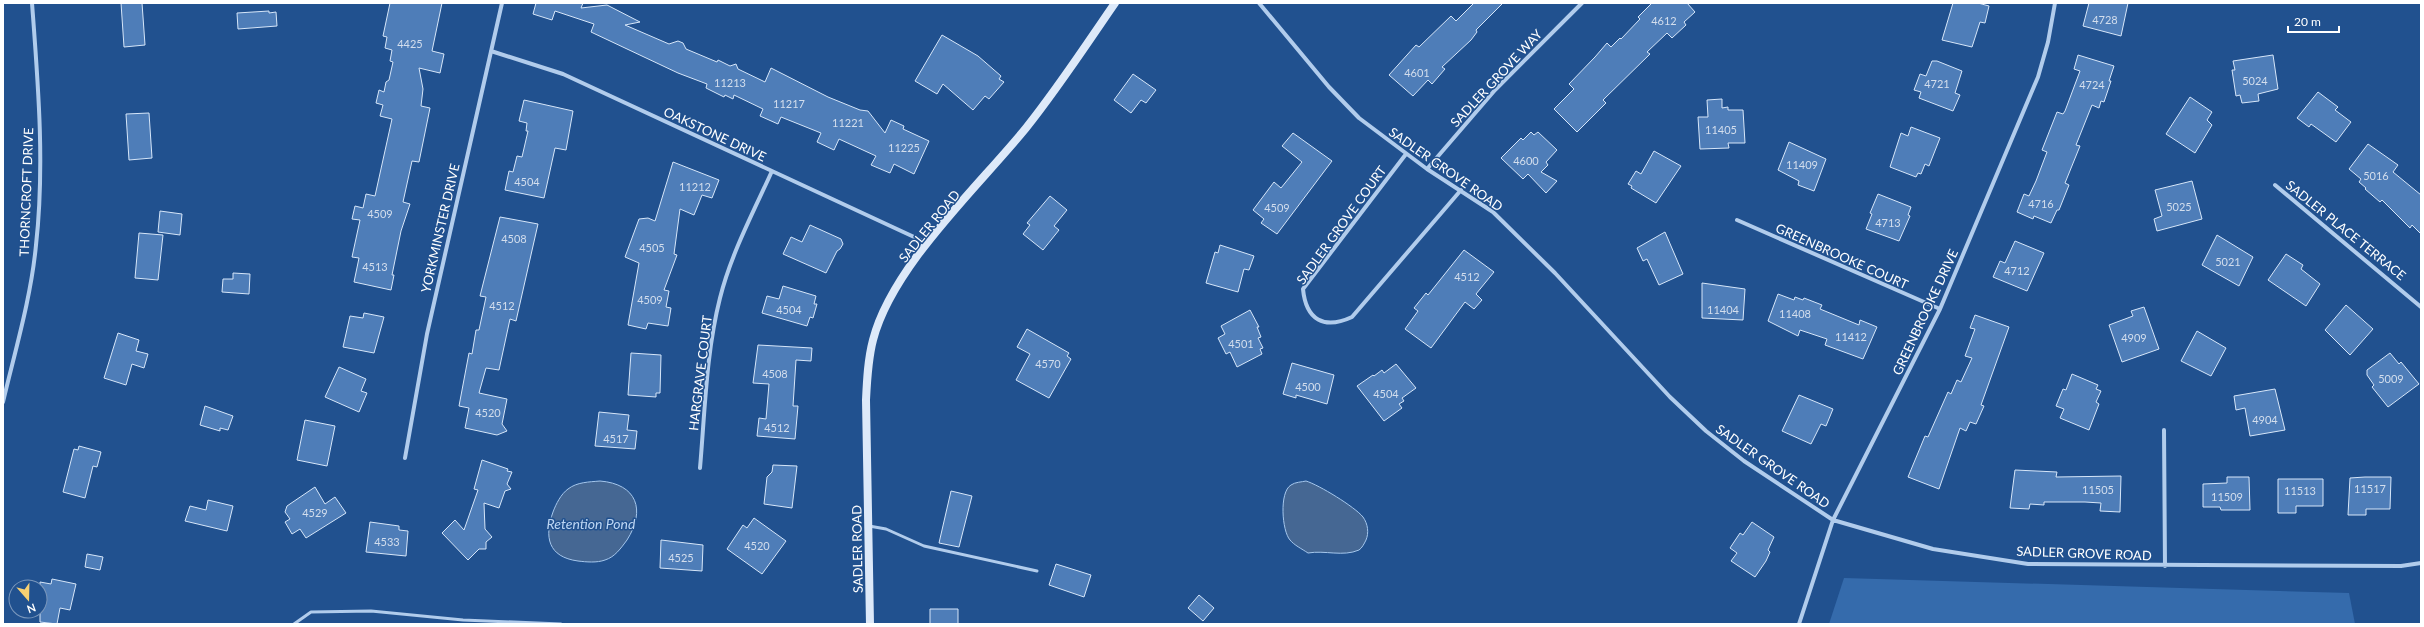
<svg xmlns="http://www.w3.org/2000/svg" width="2424" height="627" viewBox="0 0 2424 627" font-family="Lato,sans-serif">
	<style>
		.green { fill: #356bac }
		.water { fill: #456793; stroke: #a5c7ed }
		.building { fill: #4e7db8; stroke: #d6e6f9 }
		.lines { fill: none; stroke-linecap: round; stroke-linejoin: round }
		.lane { stroke: #b1ccec; stroke-width: 3 }
		.street { stroke: #b1ccec; stroke-width: 4 }
		.secondary { stroke: #dde9f9; stroke-width: 8 }
		.labels { text-anchor: middle; dominant-baseline: central; stroke-width: 3; stroke-linejoin: round; paint-order: stroke }
		.number-label { font-size: 11px; fill: #d3deed }
		.street-label { font-size: 13px; fill: #fff; stroke: #21518f }
		.water-label { font-size: 14px; font-style: italic; fill: #bdd6f3; stroke: #21518f }
	</style>
	<rect width="100%" height="100%" fill="#21518f"/>
	<path class="green" d="M1844,578L2349,593L2355,624H1829Z"/>
	<path class="water" d="M600,481C637,484 646,510 627,540C621,548 615,557 605,560C597,563 586,562 578,561C548,557 544,537 553,512C556,504 561,494 568,489C577,482 589,482 600,481Z
		M1306,481C1319,485 1355,507 1363,517C1368,524 1369,533 1366,540C1364,544 1362,548 1359,550C1343,557 1325,550 1308,553C1302,549 1294,545 1290,540C1282,531 1279,492 1291,485C1295,482 1302,482 1306,481Z"/>
	<path class="building" d="M121,3H142L145,45L124,47Z
		M390,3H442L432,51L444,54L440,73L419,68L423,89L421,106L430,108L419,162L412,161L403,202L410,204L401,231L392,275H394L391,290L354,282L359,258L352,257L360,220L352,219L355,206L363,208L366,194L375,196L392,119L380,116L383,105L376,103L379,90L384,92L386,82L389,80L393,62L390,61L392,50L385,48L387,37L383,36Z
		M536,3H583L581,8L607,5L640,22L625,25L669,44L678,41L683,43L686,49L717,62L718,60L730,66L736,64L738,69L765,82L771,68L828,97L860,110L868,111L885,133L891,120L904,126L903,129L929,141L914,174L894,164L890,173L871,165L876,156L839,139L834,150L817,142L821,133L781,117L778,124L760,116L763,109L734,95L733,99L725,95L724,97L706,88L707,84L678,73L591,32L594,24L555,11L552,20L533,14Z
		M1474,3H1503L1476,30L1477,32L1471,40L1442,67L1445,69L1432,84L1428,80L1413,96L1389,75L1416,45L1419,47L1451,16L1456,21Z
		M1652,3H1687L1695,12L1684,22L1686,25L1672,38L1667,33L1647,52L1650,54L1603,100L1606,103L1577,132L1554,109L1574,89L1569,84L1595,57L1607,43L1611,47L1620,38L1621,39L1640,19L1638,17Z
		M1953,3H1978L1989,6L1985,23L1980,22L1972,47L1942,40Z
		M2089,3H2128L2121,36L2083,26Z
		M269,11V13L276,12L277,26L238,29L237,13Z
		M942,35L978,56L1001,76L999,79L1004,82L989,99L985,96L973,110L943,84L937,94L915,81Z
		M2078,55L2114,66L2109,81H2111L2104,102L2101,101L2099,108L2092,105L2076,145L2080,146L2065,183L2069,185L2059,210H2057L2051,223L2034,216L2033,219L2017,212L2024,194L2029,196L2036,181L2047,152L2042,150L2057,112L2063,114L2065,111L2080,71L2074,69Z
		M2273,55L2278,89L2258,94L2259,101L2242,103L2240,95L2236,96L2232,70H2235L2233,61Z
		M1932,61H1937L1962,71L1955,93L1960,95L1953,111L1919,98L1921,92L1914,90L1920,74L1926,76Z
		M1133,74L1156,90L1146,103L1141,100L1131,113L1114,100Z
		M2318,92L2338,107L2335,110L2351,122L2336,142L2311,124L2309,127L2297,118Z
		M2190,97L2212,112L2207,120L2212,125L2195,153L2166,134Z
		M1722,99V108L1728,107V110H1743L1745,143H1728L1729,148L1700,149L1698,117H1708L1707,100Z
		M524,100L573,111L566,150L555,148L544,198L505,190L509,171L513,172L517,156L522,157L528,131H526L527,123L519,121Z
		M149,113L152,158L129,160L126,114Z
		M1911,127L1940,138L1929,166L1925,164L1921,174L1918,173L1916,177L1890,167L1901,133L1908,136Z
		M1531,132L1534,135L1538,132L1557,150L1546,162L1548,165L1541,172L1557,181L1546,193L1528,174L1523,179L1501,158L1521,138L1523,140Z
		M1293,133L1332,161L1277,234L1261,223L1264,219L1253,210L1274,182L1281,188L1302,162L1282,146Z
		M1789,142L1826,159L1814,191L1798,185L1799,181L1778,170Z
		M2368,144L2398,165L2393,172L2421,195V234L2412,225L2410,228L2382,200L2380,202L2365,189L2366,188L2359,182L2361,179L2349,169Z
		M1654,151L1681,166L1656,203L1631,188L1632,186L1628,184L1636,171L1641,174Z
		M673,162L719,180L712,198L702,195L694,215L680,209L674,254L677,255L664,290L669,291L666,307L671,308L668,326L648,323L646,329L628,325L639,263L625,257L639,219L648,218L655,221Z
		M2192,181L2202,219L2157,231L2154,219L2162,216L2155,190Z
		M1878,194L1911,207L1908,215L1910,216L1899,241L1866,229L1872,214L1870,213Z
		M1050,196L1067,210L1054,226L1059,230L1043,250L1023,234L1030,225L1027,223Z
		M160,211L182,214L180,235L158,232Z
		M500,217L538,224L516,321L510,319L499,370L486,368L479,393L507,399L502,424L507,431L497,435L465,428L469,408L459,406L469,353L472,354L476,330H479L486,297L480,296Z
		M810,225L841,239L843,244L840,249L837,251L826,273L783,254L791,237L802,242Z
		M1665,232L1683,274L1659,285L1647,259L1643,261L1637,248Z
		M139,233L163,235L158,280L135,278Z
		M2217,235L2253,257L2239,286L2202,265Z
		M2015,241L2044,253L2027,291L1993,277L2000,261L2005,263Z
		M1220,245L1254,256L1249,270L1244,269L1238,292L1206,283L1215,252L1218,253Z
		M1464,250L1494,272L1476,294L1482,300L1474,309L1465,302L1431,348L1405,329L1418,311L1414,308L1426,293L1428,295Z
		M2286,254L2303,265L2301,269L2320,284L2306,306L2268,280Z
		M233,273L250,274L249,294L222,292L223,279H233Z
		M1702,283L1745,289L1743,320L1702,318Z
		M783,286L816,296L814,304H817L813,318L810,317L807,326L762,313L767,296L779,299Z
		M1778,294L1794,300L1795,297L1803,300L1804,298L1822,305L1820,309L1859,325L1860,320L1877,327L1863,359L1825,345L1827,339L1800,330L1798,336L1768,321Z
		M2346,305L2373,329L2350,355L2325,330Z
		M2144,307L2159,349L2122,362L2109,325L2133,316L2131,311Z
		M1250,310L1259,327H1257L1261,337L1258,338L1263,348L1260,349L1262,354L1237,367L1230,352L1226,354L1218,338L1225,334L1221,326Z
		M364,313L384,317L374,353L343,347L350,316L363,318Z
		M1975,315L2009,327L1981,405L1984,406L1976,424L1970,422L1966,431L1960,428L1939,489L1908,477L1925,436L1928,437L1948,392L1951,394L1957,380L1961,382L1972,358L1965,356L1975,329L1970,328Z
		M1027,329L1069,353L1067,356L1071,359L1049,398L1016,380L1030,354L1017,347Z
		M2197,331L2226,348L2211,376L2181,361Z
		M118,333L139,340L136,351L148,354L144,368L132,364L126,385L104,378Z
		M758,345L812,348L811,361L796,360L793,406H798L795,439L757,436L759,418L766,419L769,384L753,383Z
		M631,353L661,355L660,393H656V397L628,395Z
		M2390,353L2399,364L2401,362L2419,384L2388,407L2372,387L2374,385L2367,375V370Z
		M1292,363L1334,375L1327,404L1296,395V398L1283,394Z
		M1396,364L1416,388L1402,398L1404,401L1399,404L1402,408L1384,421L1357,386L1373,375L1374,376L1382,370L1384,373Z
		M339,367L366,379L361,391L367,393L359,412L325,397Z
		M2072,374L2098,385L2096,389L2101,391L2096,402L2099,404L2089,430L2060,418L2064,409L2056,406L2063,389L2066,390Z
		M2275,389L2285,430L2250,436L2245,408L2236,410L2234,396Z
		M1799,395L1833,409L1826,426L1821,424L1811,444L1782,431Z
		M205,406L233,416L228,430L220,428V431L200,425Z
		M599,412L629,415L627,430L637,431L635,449L595,446Z
		M305,420L335,426L327,466L297,460Z
		M79,446L101,452L97,467L93,466L85,498L63,492L74,449L78,450Z
		M482,460L508,469L507,471L512,472L507,484L511,489L505,491L499,508L484,503L485,529L492,537L486,542V549H479L468,560L442,533L455,520L464,530L478,490L474,489Z
		M773,465L797,466L792,508L764,504L767,477L772,472Z
		M2015,470L2057,472L2056,477L2121,476L2120,512L2100,511L2101,503L2085,502H2044V505L2030,504L2029,509L2010,508Z
		M2227,477H2249L2250,510H2221L2220,507H2203V484L2227,483Z
		M2365,477H2391L2390,509H2366V515H2348L2350,478Z
		M2278,479H2323V506H2296V513H2278Z
		M315,487L325,504L335,497L346,513L306,538L300,529L292,534L285,522L290,519L285,512L287,506Z
		M951,491L972,496L959,547L939,543Z
		M208,500L233,506L227,531L185,521L190,506L206,510Z
		M754,518L786,541L762,574L727,549L743,525L747,528Z
		M370,522L399,526V530L408,531L406,556L366,552Z
		M1752,522L1774,537L1768,550L1770,552L1766,561L1755,577L1731,561L1737,553L1730,548L1740,533L1743,535Z
		M661,540L703,545L702,571L660,568Z
		M87,554L103,557L100,570L85,567Z
		M1056,564L1091,575L1084,597L1049,585Z
		M52,579L76,584L70,610L60,608L57,624L40,622V582L51,584Z
		M1199,595L1214,608L1203,621L1188,608Z
		M930,609H958V624H930Z"/>
	<g class="lines">
		<path class="lane" d="M869,526L886,529L924,546L1037,571
			M294,624L311,612L371,611L463,620L561,624"/>
		<path class="street" d="M1259,3L1329,87L1359,118L1427,169L1493,212L1555,273L1670,397L1706,431L1744,461L1833,520L1933,549L2028,564L2401,566L2421,563
			M491,51L563,74L927,243
			M1406,154L1303,289C1306,320 1324,330 1352,317L1461,190
			M1427,169L1495,90L1582,3
			M2275,185L2421,307
			M1737,220L1940,309
			M3,402C15,351 31,298 36,245C45,165 38,83 32,3
			M2164,430L2165,566
			M405,458L427,334L502,3
			M700,468C705,411 706,353 720,298C731,254 753,213 772,171
			M1799,624L1833,520L1940,309L2038,77L2048,42L2055,3"/>
		<path class="secondary" d="M870,624L866,400C867,379 868,359 873,340C892,266 978,187 1026,128C1058,88 1086,45 1115,3"/>
	</g>
	<g class="labels">
		<g class="number-label">
			<text x="2105" y="19">4728</text>
			<text x="1664" y="20">4612</text>
			<text x="410" y="43">4425</text>
			<text x="1417" y="72">4601</text>
			<text x="2255" y="80">5024</text>
			<text x="730" y="82">11213</text>
			<text x="1937" y="83">4721</text>
			<text x="2092" y="84">4724</text>
			<text x="789" y="103">11217</text>
			<text x="848" y="122">11221</text>
			<text x="1721" y="129">11405</text>
			<text x="904" y="147">11225</text>
			<text x="1526" y="160">4600</text>
			<text x="1802" y="164">11409</text>
			<text x="2376" y="175">5016</text>
			<text x="527" y="181">4504</text>
			<text x="695" y="186">11212</text>
			<text x="2041" y="203">4716</text>
			<text x="2179" y="206">5025</text>
			<text x="1277" y="207">4509</text>
			<text x="380" y="213">4509</text>
			<text x="1888" y="222">4713</text>
			<text x="514" y="238">4508</text>
			<text x="652" y="247">4505</text>
			<text x="2228" y="261">5021</text>
			<text x="375" y="266">4513</text>
			<text x="2017" y="270">4712</text>
			<text x="1467" y="276">4512</text>
			<text x="650" y="299">4509</text>
			<text x="502" y="305">4512</text>
			<text x="789" y="309">4504</text>
			<text x="1723" y="309">11404</text>
			<text x="1795" y="313">11408</text>
			<text x="1851" y="336">11412</text>
			<text x="2134" y="337">4909</text>
			<text x="1241" y="343">4501</text>
			<text x="1048" y="363">4570</text>
			<text x="775" y="373">4508</text>
			<text x="2391" y="378">5009</text>
			<text x="1308" y="386">4500</text>
			<text x="1386" y="393">4504</text>
			<text x="488" y="412">4520</text>
			<text x="2265" y="419">4904</text>
			<text x="777" y="427">4512</text>
			<text x="616" y="438">4517</text>
			<text x="2370" y="488">11517</text>
			<text x="2098" y="489">11505</text>
			<text x="2300" y="490">11513</text>
			<text x="2227" y="496">11509</text>
			<text x="315" y="512">4529</text>
			<text x="387" y="541">4533</text>
			<text x="757" y="545">4520</text>
			<text x="681" y="557">4525</text>
		</g>
		<g class="street-label">
			<text transform="translate(1496 78) rotate(-47)">SADLER GROVE WAY</text>
			<text transform="translate(715 134) rotate(25)">OAKSTONE DRIVE</text>
			<text transform="translate(1446 169) rotate(35)">SADLER GROVE ROAD</text>
			<text transform="translate(26 192) rotate(-88)">THORNCROFT DRIVE</text>
			<text transform="translate(1341 225) rotate(-54)">SADLER GROVE COURT</text>
			<text transform="translate(929 226) rotate(-51)">SADLER ROAD</text>
			<text transform="translate(440 228) rotate(-77)">YORKMINSTER DRIVE</text>
			<text transform="translate(2346 230) rotate(39)">SADLER PLACE TERRACE</text>
			<text transform="translate(1842 256) rotate(24)">GREENBROOKE COURT</text>
			<text transform="translate(1925 312) rotate(-65)">GREENBROOKE DRIVE</text>
			<text transform="translate(700 373) rotate(-83)">HARGRAVE COURT</text>
			<text transform="translate(1773 466) rotate(35)">SADLER GROVE ROAD</text>
			<text transform="translate(857 549) rotate(-91)">SADLER ROAD</text>
			<text transform="translate(2084 553) rotate(2)">SADLER GROVE ROAD</text>
		</g>
		<g class="water-label">
			<text x="591" y="523">Retention Pond</text>
		</g>
	</g>
	<rect width="2424" height="627" fill="none" stroke="#ffffff" stroke-width="8"/>
	<g transform="translate(28 599) rotate(160)"><circle r="19" fill="#21518f" stroke="#7a97bc"/>
	<path d="M0-3L7 15L0 10L-7 15Z" fill="#f8d172"/>
	<text y="-6" font-size="11" font-weight="bold" text-anchor="middle" fill="#ffffff">N</text>
	</g>
	<path d="M2288 26v6h51v-6" fill="none" stroke="#ffffff" stroke-width="2"/>
	<text x="2294" y="26" font-size="12" fill="#ffffff" stroke="#21518f" stroke-width="3" paint-order="stroke">20 m</text>
</svg>
